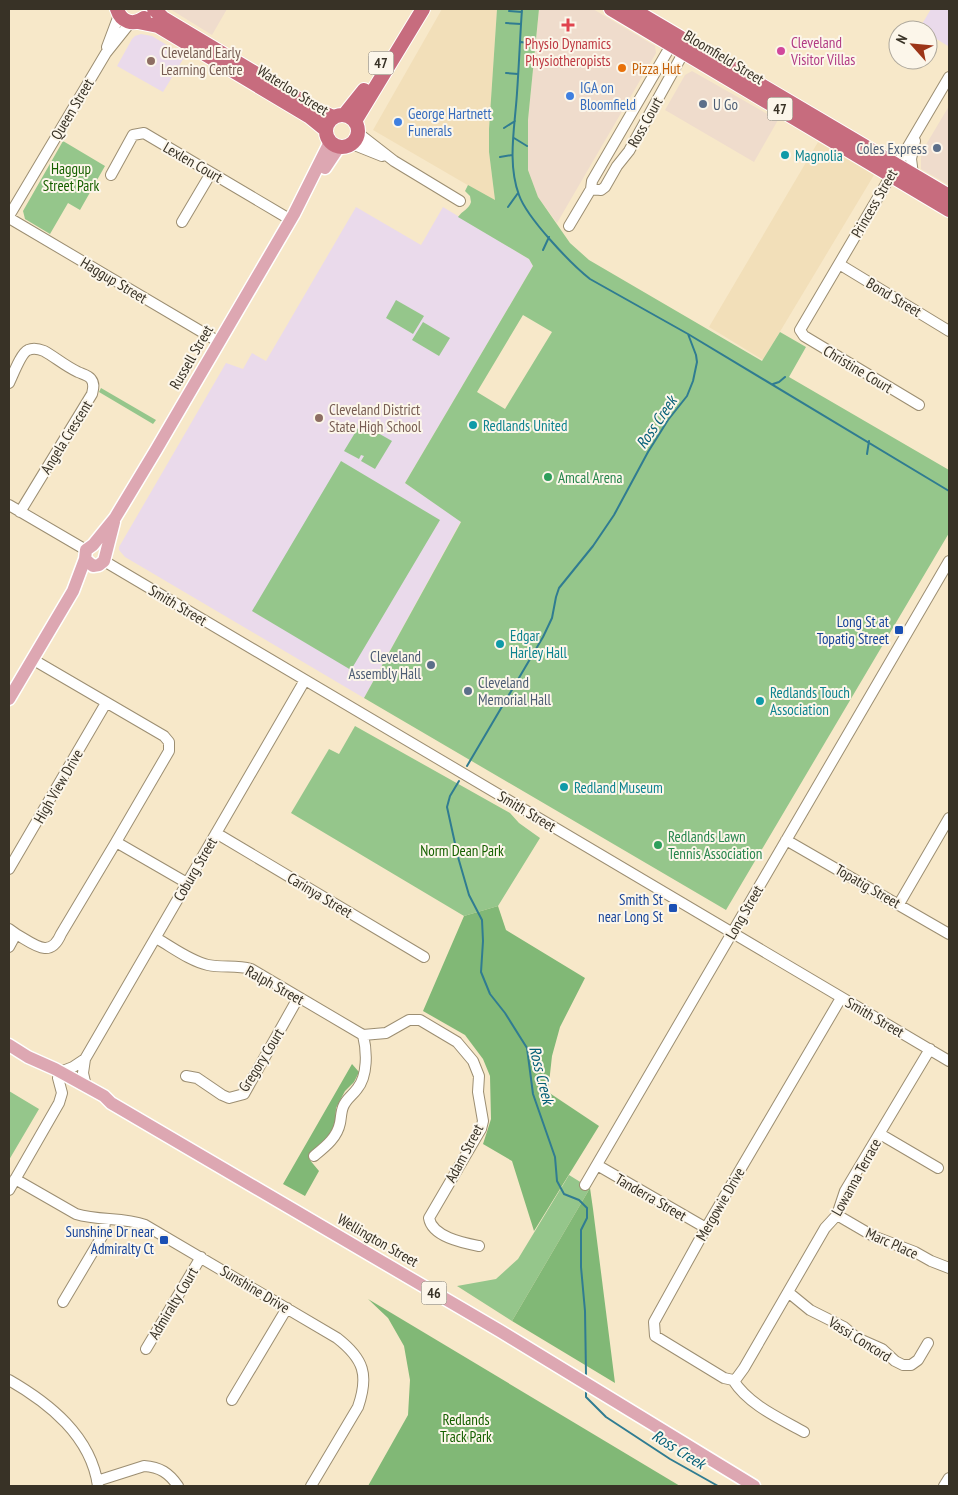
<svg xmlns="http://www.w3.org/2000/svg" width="958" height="1495" viewBox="0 0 958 1495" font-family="'PT Sans Narrow',sans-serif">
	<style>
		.commercial { fill: #efdccc }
		.built { fill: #f2dfb9 }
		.education { fill: #eadaeb }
		.green { fill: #95c68b; fill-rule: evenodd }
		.forest { fill: #81b876 }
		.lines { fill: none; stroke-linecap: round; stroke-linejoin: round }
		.stream { stroke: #307c91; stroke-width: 2 }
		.minor-casing { stroke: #9c8e72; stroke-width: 12 }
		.major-casing { stroke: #fff; stroke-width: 15 }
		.highway-casing { stroke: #fff; stroke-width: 16 }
		.minor { stroke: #fff; stroke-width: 10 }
		.major { stroke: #dda7b2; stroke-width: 12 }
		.highway { stroke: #c76c7e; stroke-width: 14 }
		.health-dot { fill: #e0444e; stroke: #fcf6ea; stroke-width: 2 }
		.hotel-dot { fill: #d1479c; stroke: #fcf6ea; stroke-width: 2 }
		.education-dot { fill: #8d6e63; stroke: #fcf6ea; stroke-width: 2 }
		.food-dot { fill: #e8710a; stroke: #fcf6ea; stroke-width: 2 }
		.shop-dot { fill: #3f7fe0; stroke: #fcf6ea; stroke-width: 2 }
		.service-dot { fill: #5c6f8a; stroke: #fcf6ea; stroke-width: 2 }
		.culture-dot { fill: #0f9aa8; stroke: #fcf6ea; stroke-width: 2 }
		.leisure-dot { fill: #2e9e5b; stroke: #fcf6ea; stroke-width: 2 }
		.transit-dot { fill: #1a4fb4; stroke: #fcf6ea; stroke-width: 2 }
		.labels { text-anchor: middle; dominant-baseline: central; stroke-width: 4; stroke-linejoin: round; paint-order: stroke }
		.shield { fill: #fcf6ea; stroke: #736d61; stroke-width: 1 }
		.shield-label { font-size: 14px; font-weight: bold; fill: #383226 }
		.hotel-label { font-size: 15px; fill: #b23c85; stroke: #fcf6ea; text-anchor: start }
		.health-label { font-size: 15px; fill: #be3a42; stroke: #fcf6ea }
		.education-label { font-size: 15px; fill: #785e54; stroke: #fcf6ea; text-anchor: start }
		.street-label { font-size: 15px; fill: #383226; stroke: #fcf6ea }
		.food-label { font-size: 15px; fill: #c56008; stroke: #fcf6ea; text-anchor: start }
		.shop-label { font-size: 15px; fill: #366cbe; stroke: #fcf6ea; text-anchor: start }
		.service-label { font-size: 15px; fill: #4e5e75; stroke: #fcf6ea; text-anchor: start }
		.culture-label { font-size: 15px; fill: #0d838f; stroke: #fcf6ea; text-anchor: start }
		.park-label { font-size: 15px; fill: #166000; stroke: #fcf6ea }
		.leisure-label { font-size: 15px; fill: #27864d; stroke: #fcf6ea; text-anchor: start }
		.transit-label { font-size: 15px; fill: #164399; stroke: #fcf6ea; text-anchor: end }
		.water-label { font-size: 16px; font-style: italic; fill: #045f77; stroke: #fcf6ea }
	</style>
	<rect width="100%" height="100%" fill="#f7e8c9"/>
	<path class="commercial" d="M170,9H227L212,35Z
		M539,9H593L655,46L656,53L557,223L538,197L528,170V120Z
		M692,71L778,120L754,162L665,110L685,75Z
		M949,106V185L921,169V153Z"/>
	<path class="built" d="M442,9H497L489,129V152L495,201L373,130Z
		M818,142L874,175L763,360L709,327Z"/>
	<path class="education" d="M931,9H949L948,46L928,34V30L919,29Z
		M141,34L152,36L185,56L163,92L117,66L132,39L135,36Z
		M356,207L421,245L443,207L529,259L533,266L405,483L461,521L364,698L125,557L119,550V547L226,363L243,369L252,353L266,361Z"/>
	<path class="green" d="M497,9H539L528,120V170L538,197L570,243L589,260L762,361L780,332L806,347L789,377L949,470V533L726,910L364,698L461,522L405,483L533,266L529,259L458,217C462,211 469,209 471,202L470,196L465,191L468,185L495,200L489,152V129ZM523,315L552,332L505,409L477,392Z
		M63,141L105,166L80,210L68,203L50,234L25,219L23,211Z
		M396,300L424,316L413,334L386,318Z
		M423,322L450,338L439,356L412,340Z
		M101,388L156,420L153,424L99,392Z
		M361,423L375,431L373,436L375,437L378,433L392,441L375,469L361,461L364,456L361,455L359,459L344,451Z
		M341,461L440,520L351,670L252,611Z
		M355,726L510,813L519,823L540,838L498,906L464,916L291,813L329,749L339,754Z
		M9,1091L39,1109L9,1160Z
		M569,1175L590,1188L512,1321L457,1286L496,1279L518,1259Z"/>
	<path class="forest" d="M498,906L506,930L585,978L560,1027L552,1056L548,1092L599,1126L534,1231L512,1161L483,1144L491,1119L490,1076L483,1059L465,1035L423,1011L464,916Z
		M352,1064L359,1072L354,1082L345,1091L336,1108L335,1126L328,1137L315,1149L309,1159L319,1171L305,1196L283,1184Z
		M590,1188L593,1209L615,1383L512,1321Z
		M368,1299L680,1486H368L408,1415L410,1380L404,1346L388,1318Z"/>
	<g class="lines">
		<path class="stream" d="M522,9C520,37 519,65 517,93C515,126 507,163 519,195C527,218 571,264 590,279L688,334L949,491
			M509,11L522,12
			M506,23L521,24
			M521,42L533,44
			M506,73L518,74
			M504,128L515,121
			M514,138L527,146
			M500,157L512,155
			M508,207L518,193
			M543,250L549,237
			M773,384L779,382L785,377
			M867,454L869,441
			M467,766L543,637L552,618L556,597L559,588L593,546L614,515L648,452L668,420L687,396L693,381L697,362L696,355L688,334
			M459,781L450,796L447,807L458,857L469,895L482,920L483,941L481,972L490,994L505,1013L527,1048L533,1094L555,1157L557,1181L564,1194L579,1200L587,1208V1218L581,1230V1267L585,1311L586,1374
			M586,1392V1397L606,1417L670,1459L718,1486"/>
		<g class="minor-casing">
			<path id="minor" d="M107,47L119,15
				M358,133L394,161L460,201
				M352,144L382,156
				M913,174L911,159L915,141
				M111,175L133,135L144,133L291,220
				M591,189L601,190L605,187L617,166L629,151L686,48
				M9,216L106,53L130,23
				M9,218L219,342
				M182,222L211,173
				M569,226L591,189L592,181L674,40
				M839,264L949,331
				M9,383C13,375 21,353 28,350C33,348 39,349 44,351C55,357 65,366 78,372C82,374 88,375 91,379C95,384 93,389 92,394L20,512
				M919,405L804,336L800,330L949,77
				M9,505L86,550
				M104,561L949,1061
				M32,659L164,736L169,742V751L116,842L187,883
				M216,833L424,957
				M786,840L949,934
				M9,869L106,703
				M899,904L949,818
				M9,929L16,934L9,947
				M16,934C34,944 50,960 61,934L116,842
				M156,938C172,947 190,961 208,965C223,968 236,965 251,969L363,1035
				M363,1035L386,1033L409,1020H420L457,1042L473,1061L479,1076L478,1092L483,1121L481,1129L429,1218C432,1237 464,1243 479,1246
				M60,1072L73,1067L85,1059
				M186,1076L197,1078L222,1095L229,1098L244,1094L298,998
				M86,1086L83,1073L85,1059L305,680
				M880,1134L938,1168
				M314,1156C325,1147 337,1138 340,1123C341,1118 341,1112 343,1107C346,1099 352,1096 357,1089C368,1076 367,1051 363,1035
				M597,1165L706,1228
				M15,1179L76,1214C99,1221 123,1217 145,1225L337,1338C364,1359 369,1375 358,1407L311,1486
				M585,1185L949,561
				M9,1190L59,1103L62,1093L58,1078
				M837,1215L873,1236L915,1252L931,1261L949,1268
				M788,1292L810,1310L844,1327L857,1338L882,1349L895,1361L903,1365H911L918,1360L928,1343
				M63,1302L104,1233L105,1219
				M146,1349L201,1257
				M9,1380C49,1403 91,1436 98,1486
				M733,1380L724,1378L655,1336L654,1322L706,1228L841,998
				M733,1380L736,1379L744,1368L825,1228L837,1215L845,1191L930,1049
				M733,1380C749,1405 779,1418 804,1432
				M232,1400L287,1308
				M97,1481L144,1466C160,1467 169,1473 178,1486
				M944,1486L949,1478"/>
		</g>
		<g class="major-casing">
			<path id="major" d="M325,168L339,147
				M85,559L93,566L99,565L104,561L114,522
				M9,699L73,591L85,559L86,550L93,545L115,518L156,450L294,214L330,142
				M9,1045L28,1057L55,1069L104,1096L111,1103L500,1331L754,1486"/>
		</g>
		<g class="highway-casing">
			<path id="highway" d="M117,9C121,22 133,26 144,18
				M154,9L163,18L317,110L333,117
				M611,9L949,210
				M632,9L949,196
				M138,22L158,26L310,117L326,130
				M326 131a16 16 0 1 1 32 0a16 16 0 1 1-32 0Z
				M344,115L364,90
				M355,121L423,9"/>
		</g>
		<use href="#minor" class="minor"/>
		<use href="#major" class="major"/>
		<use href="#highway" class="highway"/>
	</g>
	<path class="health-dot" d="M565.5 17.5h5v5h5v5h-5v5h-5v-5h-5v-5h5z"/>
	<circle class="hotel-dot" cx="781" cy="51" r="5"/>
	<g class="education-dot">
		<circle cx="151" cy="61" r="5"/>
		<circle cx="319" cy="418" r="5"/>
	</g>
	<circle class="food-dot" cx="622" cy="68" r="5"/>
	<g class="shop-dot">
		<circle cx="570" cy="96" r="5"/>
		<circle cx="398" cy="122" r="5"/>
	</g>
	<g class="service-dot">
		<circle cx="703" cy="104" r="5"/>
		<circle cx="937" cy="148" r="5"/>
		<circle cx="431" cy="665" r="5"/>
		<circle cx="468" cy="691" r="5"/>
	</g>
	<g class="culture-dot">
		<circle cx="785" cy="155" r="5"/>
		<circle cx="473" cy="425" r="5"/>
		<circle cx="500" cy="644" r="5"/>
		<circle cx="760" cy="701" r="5"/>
		<circle cx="564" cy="787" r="5"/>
	</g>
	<g class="leisure-dot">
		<circle cx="548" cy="477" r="5"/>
		<circle cx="658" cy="845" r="5"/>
	</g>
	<g class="transit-dot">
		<rect x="894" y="625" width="10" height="10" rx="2.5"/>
		<rect x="668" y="903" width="10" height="10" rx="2.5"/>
		<rect x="159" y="1235" width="10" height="10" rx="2.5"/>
	</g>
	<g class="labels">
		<g class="shield">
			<rect x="368.5" y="51.5" width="25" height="23" rx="4"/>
			<rect x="767.5" y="97.5" width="25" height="23" rx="4"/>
			<rect x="421.5" y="1281.5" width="25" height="23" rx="4"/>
		</g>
		<g class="shield-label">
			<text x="381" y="63">47</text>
			<text x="780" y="109">47</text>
			<text x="434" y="1293">46</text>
		</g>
		<g class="hotel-label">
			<text x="791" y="42">Cleveland<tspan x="791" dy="17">Visitor Villas</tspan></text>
		</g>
		<g class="health-label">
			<text x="568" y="43">Physio Dynamics<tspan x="568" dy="17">Physiotheropists</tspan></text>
		</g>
		<g class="education-label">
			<text x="161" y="52">Cleveland Early<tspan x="161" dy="17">Learning Centre</tspan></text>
			<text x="329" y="409">Cleveland District<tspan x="329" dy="17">State High School</tspan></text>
		</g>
		<g class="street-label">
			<text transform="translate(724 57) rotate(31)">Bloomfield Street</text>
			<text transform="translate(293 90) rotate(32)">Waterloo Street</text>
			<text transform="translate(72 109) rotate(-59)">Queen Street</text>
			<text transform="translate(645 122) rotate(-61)">Ross Court</text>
			<text transform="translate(193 162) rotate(30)">Lexlen Court</text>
			<text transform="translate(874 203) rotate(-60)">Princess Street</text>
			<text transform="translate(114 280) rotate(31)">Haggup Street</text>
			<text transform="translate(894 297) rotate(31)">Bond Street</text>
			<text transform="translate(191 357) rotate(-60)">Russell Street</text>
			<text transform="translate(858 369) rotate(31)">Christine Court</text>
			<text transform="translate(66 437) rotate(-58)">Angela Crescent</text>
			<text transform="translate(178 605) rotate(31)">Smith Street</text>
			<text transform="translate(58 786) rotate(-60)">High View Drive</text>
			<text transform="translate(527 811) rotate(31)">Smith Street</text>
			<text transform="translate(195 869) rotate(-60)">Coburg Street</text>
			<text transform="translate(868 886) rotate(30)">Topatig Street</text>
			<text transform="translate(320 895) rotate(31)">Carinya Street</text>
			<text transform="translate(744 912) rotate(-60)">Long Street</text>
			<text transform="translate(275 985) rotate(29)">Ralph Street</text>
			<text transform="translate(875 1017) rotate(30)">Smith Street</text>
			<text transform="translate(261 1060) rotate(-58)">Gregory Court</text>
			<text transform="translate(464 1153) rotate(-62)">Adam Street</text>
			<text transform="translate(856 1177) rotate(-61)">Lowanna Terrace</text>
			<text transform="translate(651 1197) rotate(30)">Tanderra Street</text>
			<text transform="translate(720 1204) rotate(-60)">Mergowie Drive</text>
			<text transform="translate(378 1240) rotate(30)">Wellington Street</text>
			<text transform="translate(892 1243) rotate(24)">Marc Place</text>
			<text transform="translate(255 1289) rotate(31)">Sunshine Drive</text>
			<text transform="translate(173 1303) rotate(-59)">Admiralty Court</text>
			<text transform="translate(860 1339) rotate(32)">Vassi Concord</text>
		</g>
		<g class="food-label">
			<text x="632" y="68">Pizza Hut</text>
		</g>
		<g class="shop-label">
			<text x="580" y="87">IGA on<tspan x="580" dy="17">Bloomfield</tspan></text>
			<text x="408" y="113">George Hartnett<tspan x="408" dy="17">Funerals</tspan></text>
		</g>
		<g class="service-label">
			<text x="713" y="104">U Go</text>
			<text x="927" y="148" text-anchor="end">Coles Express</text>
			<text x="421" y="656" text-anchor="end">Cleveland<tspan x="421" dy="17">Assembly Hall</tspan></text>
			<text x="478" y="682">Cleveland<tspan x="478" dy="17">Memorial Hall</tspan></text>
		</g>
		<g class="culture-label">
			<text x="795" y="155">Magnolia</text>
			<text x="483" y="425">Redlands United</text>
			<text x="510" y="635">Edgar<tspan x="510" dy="17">Harley Hall</tspan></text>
			<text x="770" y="692">Redlands Touch<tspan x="770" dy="17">Association</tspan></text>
			<text x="574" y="787">Redland Museum</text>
		</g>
		<g class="park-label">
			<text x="71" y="168">Haggup<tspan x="71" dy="17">Street Park</tspan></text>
			<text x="462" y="850">Norm Dean Park</text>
			<text x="466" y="1419">Redlands<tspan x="466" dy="17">Track Park</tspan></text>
		</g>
		<g class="leisure-label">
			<text x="558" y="477">Amcal Arena</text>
			<text x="668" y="836">Redlands Lawn<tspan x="668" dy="17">Tennis Association</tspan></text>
		</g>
		<g class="transit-label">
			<text x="889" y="621">Long St at<tspan x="889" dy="17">Topatig Street</tspan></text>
			<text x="663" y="899">Smith St<tspan x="663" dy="17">near Long St</tspan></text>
			<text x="154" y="1231">Sunshine Dr near<tspan x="154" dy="17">Admiralty Ct</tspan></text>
		</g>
		<g class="water-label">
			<text transform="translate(656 422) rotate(-56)">Ross Creek</text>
			<text transform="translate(542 1075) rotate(76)">Ross Creek</text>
			<text transform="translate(679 1449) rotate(32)">Ross Creek</text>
		</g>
	</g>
	<rect width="958" height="1495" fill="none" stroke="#383226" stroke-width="20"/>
	<g transform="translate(913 45) rotate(297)"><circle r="24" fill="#fcf6ea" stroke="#aea89c"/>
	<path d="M0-4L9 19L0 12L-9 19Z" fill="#9d3518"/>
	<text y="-8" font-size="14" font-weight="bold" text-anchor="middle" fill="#383226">N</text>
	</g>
</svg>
